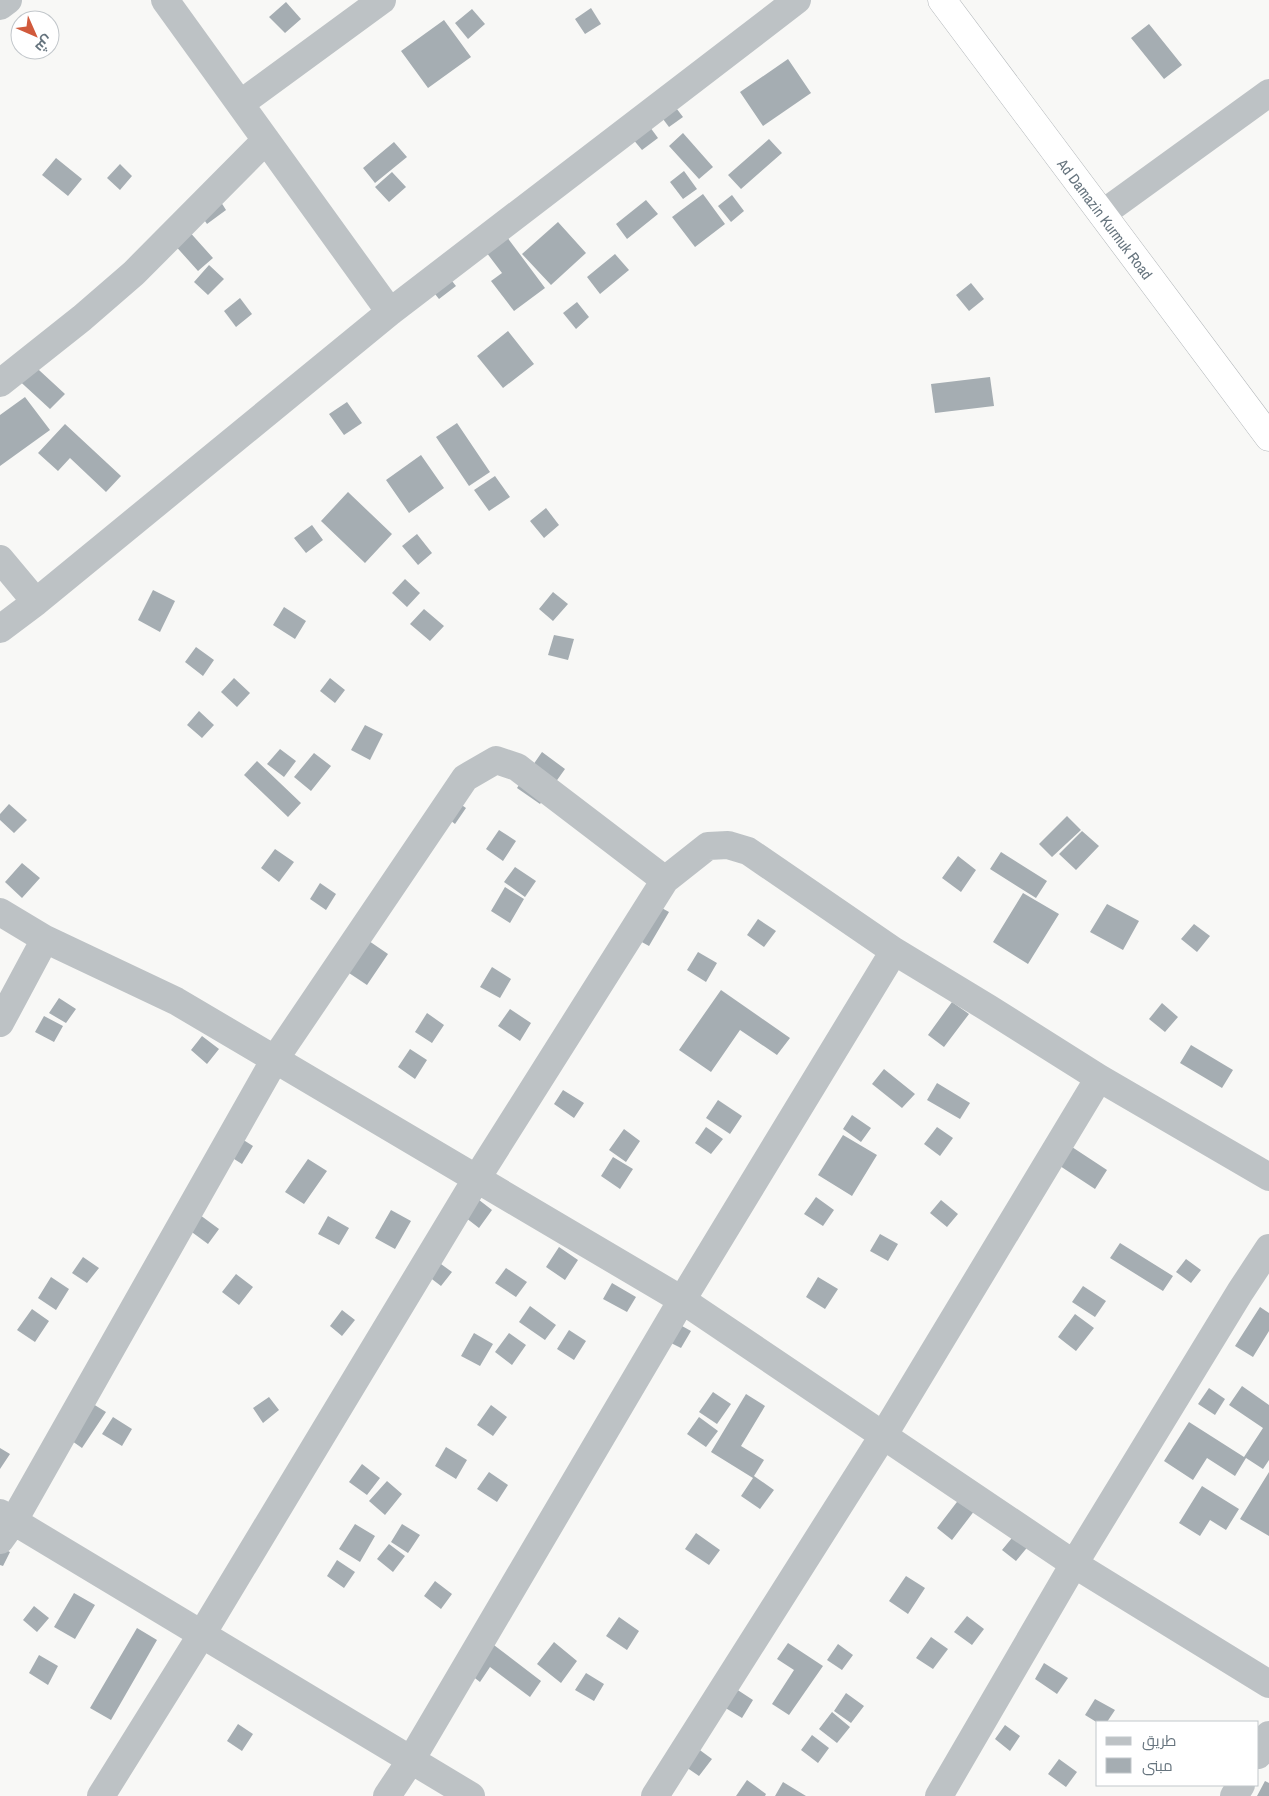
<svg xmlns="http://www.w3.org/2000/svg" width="1269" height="1796" viewBox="0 0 1269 1796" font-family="'Archivo Narrow',Cairo,sans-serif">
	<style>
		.building { fill: #a5adb2 }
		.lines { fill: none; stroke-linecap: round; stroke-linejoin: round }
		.highway-casing { stroke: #b3b7ba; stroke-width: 29 }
		.minor { stroke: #bdc2c5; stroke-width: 28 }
		.highway { stroke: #fff; stroke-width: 28 }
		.labels { text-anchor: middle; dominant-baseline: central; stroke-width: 5; stroke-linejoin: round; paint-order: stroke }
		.street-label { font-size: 15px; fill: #66747e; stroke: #fff }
	</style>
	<rect width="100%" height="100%" fill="#f8f8f6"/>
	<path class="building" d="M286,2L301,19L285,33L269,17Z
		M591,8L601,24L585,34L575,19Z
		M472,9L485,24L468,39L455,23Z
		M444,20L471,57L428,88L401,51Z
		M1149,24L1182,65L1164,79L1131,38Z
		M788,59L811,93L763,126L740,92Z
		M670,100L683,117L669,127L657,111Z
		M644,119L658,138L642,150L627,132Z
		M683,133L713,167L699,179L669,146Z
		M769,139L782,153L741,189L728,175Z
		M394,142L407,157L375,183L363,168Z
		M56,158L82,179L68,196L42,175Z
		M120,164L132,176L120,190L107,178Z
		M684,171L697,189L683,199L670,182Z
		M392,172L406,187L389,202L375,187Z
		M214,191L226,210L207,224L194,205Z
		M703,194L725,224L695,247L672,217Z
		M732,195L744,211L731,222L718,206Z
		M646,200L658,214L627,239L616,224Z
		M558,222L586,253L551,285L522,254Z
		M498,225L545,288L514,311L491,281L502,273L477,240Z
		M187,229L213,258L198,271L172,242Z
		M615,254L629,270L600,294L587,277Z
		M209,265L224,279L208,295L194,282Z
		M440,266L456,286L439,299L423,279Z
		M971,283L984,299L969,311L956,295Z
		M240,298L252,314L236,327L224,311Z
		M577,302L589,317L576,329L563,313Z
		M508,331L534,364L503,388L477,356Z
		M27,359L65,394L50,409L13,375Z
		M990,377L994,406L935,413L931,384Z
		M25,397L50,430L0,466V415Z
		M347,402L362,423L344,435L329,414Z
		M457,423L490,472L469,486L436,437Z
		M65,424L121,476L106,492L70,458L58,471L38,453Z
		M421,455L444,488L409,513L386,480Z
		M495,476L510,497L489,511L474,490Z
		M348,492L392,534L365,563L321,521Z
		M546,508L559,525L544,538L530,521Z
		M312,525L323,540L306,553L294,538Z
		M417,534L432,553L418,565L402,546Z
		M405,579L420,593L407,607L392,593Z
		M153,590L175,601L160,632L138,620Z
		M553,592L568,604L553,621L539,609Z
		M284,607L306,621L295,639L273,625Z
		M424,609L444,626L430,641L410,624Z
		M554,635L574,639L568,660L548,655Z
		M196,647L214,660L203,676L185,662Z
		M234,678L250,693L237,707L221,692Z
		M330,678L345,690L335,703L320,691Z
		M199,711L214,725L202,738L187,725Z
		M365,725L383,734L370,760L351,750Z
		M280,749L296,761L284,777L267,764Z
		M542,752L565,769L540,804L517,788Z
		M314,753L331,766L311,791L294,777Z
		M257,761L301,803L288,817L244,775Z
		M450,797L466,808L455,824L440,812Z
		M9,804L27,820L14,833L0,820V814Z
		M1067,816L1081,830L1052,857L1039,844Z
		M499,830L516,841L503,861L486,849Z
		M1082,831L1099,846L1076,870L1059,854Z
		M275,849L294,862L279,882L261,868Z
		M1001,852L1047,881L1036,898L990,869Z
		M958,856L976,870L961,892L942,878Z
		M22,863L40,878L22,898L5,882Z
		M515,867L536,881L525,897L504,882Z
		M320,883L336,894L326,910L310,899Z
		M505,887L524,899L510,923L491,911Z
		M1023,893L1059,914L1028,964L993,942Z
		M649,901L669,912L649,946L629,935Z
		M1107,904L1139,921L1123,950L1090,932Z
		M758,919L776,931L764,947L747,935Z
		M1194,924L1210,936L1197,952L1181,939Z
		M369,941L388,954L367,985L349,973Z
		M698,952L717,963L706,982L687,970Z
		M492,967L511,979L500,998L480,987Z
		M721,990L790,1038L777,1055L740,1030L711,1072L679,1050Z
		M59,998L76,1009L66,1023L49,1013Z
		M952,1002L969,1014L944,1047L928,1035Z
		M1162,1003L1178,1017L1165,1032L1149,1019Z
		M510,1009L531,1023L520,1041L498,1026Z
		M427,1013L444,1025L432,1043L415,1032Z
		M44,1016L63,1026L54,1042L35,1032Z
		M202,1036L219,1049L207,1064L191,1050Z
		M1191,1045L1233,1070L1222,1088L1180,1063Z
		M410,1049L427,1060L415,1079L398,1067Z
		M884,1069L915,1094L902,1108L872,1084Z
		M937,1083L970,1103L960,1119L927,1100Z
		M563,1090L584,1103L574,1118L554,1104Z
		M718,1100L742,1116L730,1134L706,1118Z
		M852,1115L871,1128L861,1142L843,1129Z
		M706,1127L723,1139L711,1154L695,1143Z
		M937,1127L953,1138L940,1156L924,1144Z
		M624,1129L640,1141L626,1162L609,1150Z
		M234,1134L253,1146L242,1164L223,1152Z
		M843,1135L877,1155L852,1196L818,1175Z
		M1072,1147L1107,1170L1095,1189L1060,1166Z
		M613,1157L633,1169L620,1189L601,1176Z
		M308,1159L327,1171L304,1204L285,1192Z
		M474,1196L492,1210L479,1228L461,1214Z
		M816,1197L834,1210L823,1226L804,1214Z
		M941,1200L958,1214L947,1227L930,1213Z
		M391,1210L411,1221L395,1249L375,1238Z
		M200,1215L219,1229L208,1244L189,1230Z
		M328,1216L349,1228L339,1245L318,1234Z
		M880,1234L898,1244L888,1261L870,1251Z
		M1120,1243L1173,1276L1163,1291L1110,1258Z
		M559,1247L578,1260L565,1280L546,1267Z
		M83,1257L99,1268L87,1283L72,1273Z
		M434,1259L452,1272L441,1286L424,1273Z
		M1186,1259L1201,1270L1191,1283L1176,1272Z
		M506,1268L527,1282L516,1297L495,1283Z
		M236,1274L253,1287L239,1305L222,1292Z
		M51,1277L69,1289L56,1310L38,1298Z
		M818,1277L838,1289L825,1309L806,1297Z
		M612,1283L636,1297L627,1312L603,1299Z
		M1083,1286L1106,1301L1095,1317L1072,1302Z
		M530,1306L556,1325L545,1340L519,1322Z
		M1260,1307L1269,1313V1331L1253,1357L1235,1346Z
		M32,1309L49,1321L35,1342L17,1330Z
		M342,1310L355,1320L342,1336L330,1326Z
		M1075,1314L1094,1328L1076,1351L1058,1337Z
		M673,1321L691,1331L681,1348L663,1339Z
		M569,1330L586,1341L574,1360L557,1349Z
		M474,1333L493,1344L480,1366L461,1356Z
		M509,1333L526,1345L512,1365L495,1352Z
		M1242,1386L1269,1405V1460L1263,1469L1246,1458L1235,1476L1207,1458L1193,1480L1164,1461L1189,1422L1244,1457L1263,1428L1229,1405Z
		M1209,1388L1225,1399L1215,1415L1198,1404Z
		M713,1392L731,1404L717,1424L699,1412Z
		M746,1394L765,1406L741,1446L764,1460L754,1476L774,1490L760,1509L741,1496L753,1478L711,1452Z
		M269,1397L279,1410L263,1423L253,1408Z
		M85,1399L106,1412L82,1448L62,1434Z
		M491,1405L507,1417L493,1436L477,1425Z
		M113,1417L132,1429L122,1446L102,1434Z
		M699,1417L718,1431L706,1447L687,1434Z
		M446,1447L467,1460L456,1479L435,1466Z
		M0,1448L10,1454L0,1469Z
		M362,1464L380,1478L367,1495L349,1482Z
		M489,1472L508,1485L497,1502L477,1489Z
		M1269,1472V1536L1240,1519Z
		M387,1481L402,1494L385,1515L369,1501Z
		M1202,1486L1239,1509L1226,1530L1210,1520L1200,1536L1179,1523Z
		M960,1498L975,1510L952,1540L937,1528Z
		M355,1524L375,1536L360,1562L339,1549Z
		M402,1524L420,1535L408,1553L391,1542Z
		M696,1533L720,1550L709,1565L685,1549Z
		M1016,1533L1030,1544L1016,1561L1002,1550Z
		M389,1544L405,1556L393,1572L377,1559Z
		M0,1547L10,1552L3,1566L0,1565Z
		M337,1560L355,1572L344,1588L327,1576Z
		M906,1576L925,1588L908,1614L889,1601Z
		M435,1581L452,1594L441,1609L424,1596Z
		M74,1593L95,1605L75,1639L54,1627Z
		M34,1606L49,1618L37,1632L23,1620Z
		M967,1616L984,1629L972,1645L954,1632Z
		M619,1617L639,1631L627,1650L606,1636Z
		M137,1628L157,1640L111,1720L90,1708Z
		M931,1637L948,1649L933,1669L916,1658Z
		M486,1639L541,1681L530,1697L490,1667L480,1682L463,1669Z
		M554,1642L577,1661L561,1683L537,1664Z
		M788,1643L823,1666L789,1715L772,1704L794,1670L777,1659Z
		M838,1644L853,1655L842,1670L827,1660Z
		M39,1655L58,1666L48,1685L29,1673Z
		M1044,1663L1068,1678L1057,1694L1035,1679Z
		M586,1673L604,1684L594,1701L575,1690Z
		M730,1685L753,1700L742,1718L719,1704Z
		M846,1693L864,1706L851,1723L834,1711Z
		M1095,1699L1115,1710L1107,1722L1098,1723L1085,1715Z
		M832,1712L850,1727L837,1743L819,1729Z
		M238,1724L253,1734L242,1751L227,1741Z
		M1005,1725L1020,1736L1010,1751L995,1739Z
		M812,1735L829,1748L818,1763L801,1750Z
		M693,1745L712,1759L699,1776L680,1763Z
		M1059,1759L1077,1772L1066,1787L1048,1774Z
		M747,1780L766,1794L765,1796H736Z
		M1265,1781L1269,1783V1796H1257Z
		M783,1782L806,1796H775Z"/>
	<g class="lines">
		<g class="highway-casing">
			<path id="highway" d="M942,0L1269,437"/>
		</g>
		<path class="minor" d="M165,0L390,312
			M0,6L8,0
			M240,104L382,0
			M1102,214L1269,93
			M0,383L82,318L134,273L266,140
			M0,559L36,602
			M0,629L36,602L390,312L797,0
			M0,912L45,939
			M0,1023L45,939L176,1001L682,1300L1074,1564L1269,1684
			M0,1513L471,1796
			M0,1540L13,1522L275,1059L465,778L496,760L517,767L665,880
			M1258,1755L1269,1735
			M101,1796L202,1634L477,1178L665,880L708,846L728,845L748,851L894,951
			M387,1796L411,1760L682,1300L894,951L988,1008L1099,1078L1269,1177
			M655,1796L883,1436L1099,1078
			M939,1796L1074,1564L1240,1292L1269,1248
			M1234,1796L1241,1785"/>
		<use href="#highway" class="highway"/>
	</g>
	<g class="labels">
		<g class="street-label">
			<text transform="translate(1105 219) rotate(53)">Ad Damazin Kurmuk Road</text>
		</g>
	</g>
	<rect x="1096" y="1721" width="162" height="65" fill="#ffffff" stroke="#c2c7cb"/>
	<rect x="1106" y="1737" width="25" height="8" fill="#bdc2c5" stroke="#c2c7cb"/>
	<text x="1142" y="1746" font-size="15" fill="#66747e">طريق</text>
	<rect x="1106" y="1758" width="25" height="15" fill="#a5adb2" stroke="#c2c7cb"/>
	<text x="1142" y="1771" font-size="15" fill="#66747e">مبنى</text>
	<g transform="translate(35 35) rotate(135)"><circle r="24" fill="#ffffff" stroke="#c2c7cb"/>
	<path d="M0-4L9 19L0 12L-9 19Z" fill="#d15a3c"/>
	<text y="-8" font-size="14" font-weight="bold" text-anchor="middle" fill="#66747e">ش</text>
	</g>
</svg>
